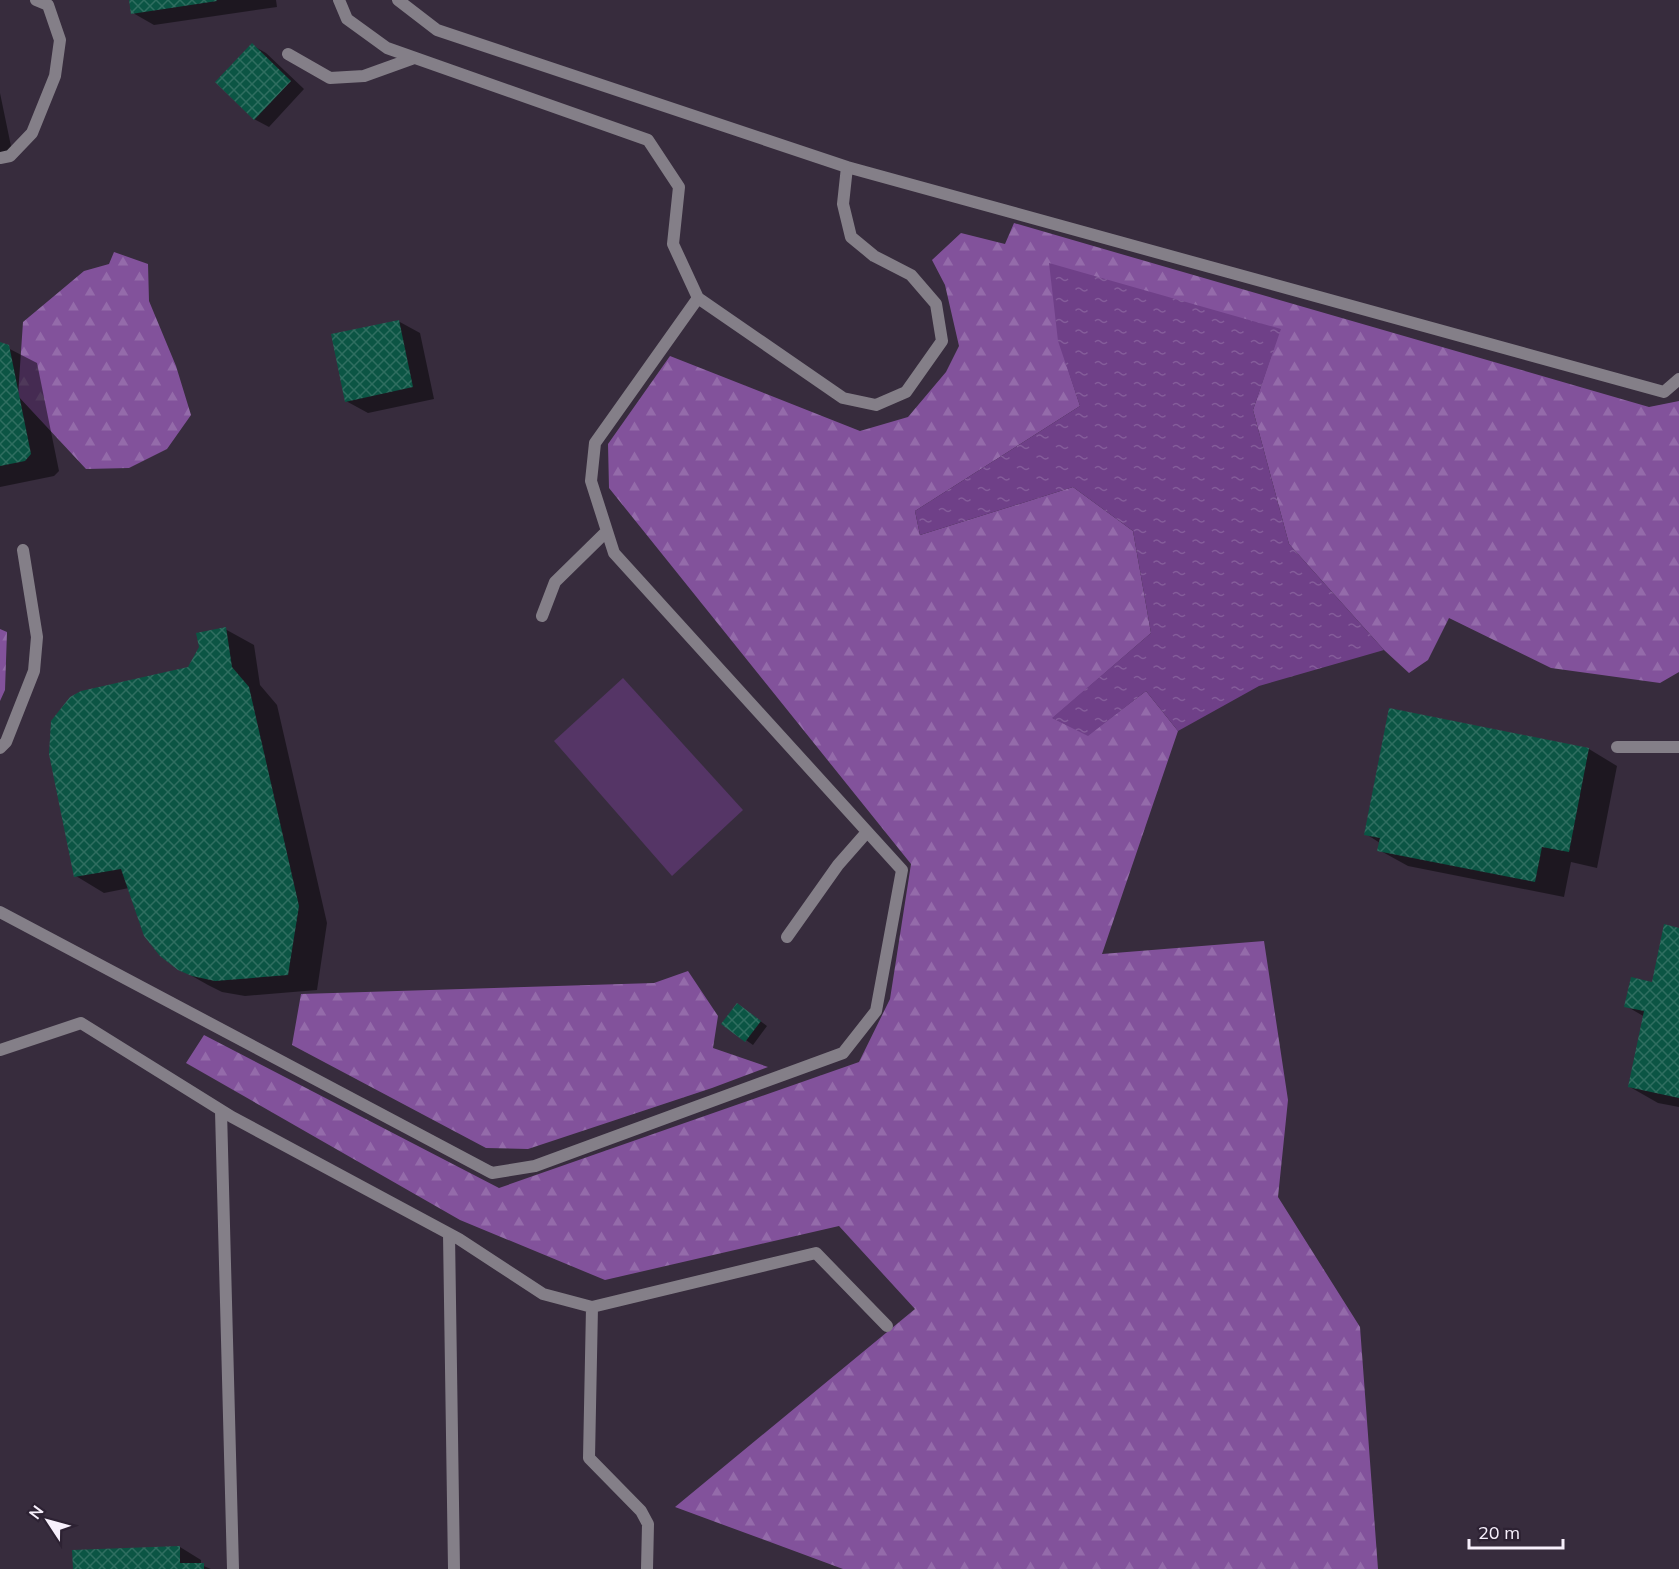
<svg xmlns="http://www.w3.org/2000/svg" width="1679" height="1569" viewBox="0 0 1679 1569" font-family="Mulish,sans-serif">
	<style>
		.forest { fill: url(#forest-firs) }
		.pitch { fill: #553566 }
		.water { fill: url(#water-ripples) }
		.shadow { fill: #0007 }
		.building { fill: url(#building-cross-hatch) }
		.lines { fill: none; stroke-linecap: round; stroke-linejoin: round }
		.lane { stroke: #847f88; stroke-width: 12 }
		.street { stroke: #847f88; stroke-width: 12 }
	</style>
	<defs>
		<pattern id="forest-firs" width="22" height="20" patternUnits="userSpaceOnUse" patternTransform="scale(1.5)"><rect width="22" height="20" fill="#82529b"/><path d="M5 1l3.5 6h-7zM16 11l3.5 6h-7z" fill="#946baa"/></pattern>
		<pattern id="water-ripples" width="26" height="14" patternUnits="userSpaceOnUse" patternTransform="scale(1.5)"><rect width="26" height="14" fill="#6f4088"/><path d="M2 4q2-2 4 0t4 0M15 11q2-2 4 0t4 0" fill="none" stroke="#845c9a"/></pattern>
		<pattern id="building-cross-hatch" width="8" height="8" patternUnits="userSpaceOnUse" patternTransform="scale(1.5)"><rect width="8" height="8" fill="#0b5544"/><path d="M0 0l8 8M0 8l8-8" fill="none" stroke="#2f6e60"/></pattern>
	</defs>
	<rect width="100%" height="100%" fill="#372c3d"/>
	<path class="forest" d="M1014,223L1649,407L1679,401V672L1660,683L1551,668L1449,618L1428,660L1409,673L1384,650L1289,544L1253,410L1280,329L1059,341L1080,406L915,511L920,535L1073,487L1133,531L1151,633L1053,718L1088,735L1146,691L1178,731L1102,954L1264,941L1288,1100L1278,1197L1360,1327L1378,1569H843L675,1507L915,1309L839,1226L605,1280L460,1220L186,1063L204,1035L499,1188L859,1062L890,999L911,864L609,488L608,444L670,356L860,431L908,417L946,372L959,346L945,285L932,260L961,233L1005,244Z
		M114,252L148,264L149,301L176,366L191,415L167,449L129,468L86,469L18,396L23,322L84,271L109,264Z
		M0,629L7,632L5,690L0,701Z
		M688,971L718,1016L713,1048L768,1067L712,1088L528,1149L486,1148L292,1045L301,994L654,983Z"/>
	<path class="pitch" d="M623,678L743,810L672,876L554,741Z"/>
	<path class="water" d="M1049,263L1281,329L1253,410L1289,544L1384,650L1259,686L1178,731L1146,691L1088,736L1052,718L1151,633L1133,531L1073,487L920,535L915,511L1080,406L1058,341Z"/>
	<path class="shadow" d="M131,0H276L277,7L154,25L133,13Z
		M252,45L266,53L304,89L269,127L254,119Z
		M0,93L12,151L0,154Z
		M398,321L420,333L434,399L368,413L346,401Z
		M0,344L37,363L59,471L54,476L0,487Z
		M225,629L254,645L260,685L277,705L327,923L317,990L245,996L222,992L208,985L178,968L129,888L104,893L76,876L52,721L70,698L189,669Z
		M1589,749L1617,766L1597,868L1571,862L1564,897L1408,866L1379,850L1380,843L1366,834Z
		M1679,929V1107L1658,1103L1630,1087L1645,1017L1626,1006L1653,984Z
		M744,1009L767,1026L753,1045L723,1024Z
		M180,1547L201,1560V1565L211,1569H74Z"/>
	<path class="building" d="M129,0H216L217,1L131,14Z
		M252,43L291,81L254,120L215,82Z
		M399,320L413,387L345,402L331,334Z
		M0,342L9,345L31,454L25,461L0,466Z
		M226,627L232,667L249,687L299,906L288,975L215,981L192,976L178,970L160,956L144,936L121,869L74,877L49,754L51,721L70,697L81,691L188,667L199,647L196,633Z
		M1389,708L1589,748L1569,852L1542,847L1535,882L1377,851L1380,838L1364,835Z
		M1664,924L1679,928V1098L1628,1087L1644,1011L1624,1007L1631,977L1652,982Z
		M737,1003L761,1021L745,1042L721,1024Z
		M180,1546V1563H204V1569H73L72,1550Z"/>
	<g class="lines">
		<path class="lane" d="M339,0L347,19L387,48L648,140L679,187L673,244L698,298
			M398,0L437,30L847,167
			M288,54L330,78L364,76L414,58
			M0,158L10,156L32,133L55,76L60,40L48,5L36,0
			M542,616L555,582L607,531
			M1617,747H1679
			M0,748L6,742L34,671L37,637L23,550
			M0,912L492,1173L535,1166L843,1053L876,1011L902,870L614,553L591,481L595,443L698,298L843,398L876,405L906,392L942,341L936,304L911,275L874,256L851,237L843,204L847,167L1664,392L1679,379
			M787,937L838,865L867,832"/>
		<path class="street" d="M0,1050L81,1023L232,1117L459,1239L543,1294L592,1307L816,1253L887,1326
			M221,1111L233,1569
			M449,1234L454,1569
			M592,1307L589,1458L641,1511L648,1524L647,1569"/>
	</g>
	<g transform="translate(48 1521) rotate(306)" stroke="#2d2233" stroke-width="4.5" paint-order="stroke">
	<path d="M0-4.5L10 22L0 15L-10 22Z" fill="#f7f0fc"/>
	<text y="-9" font-size="16" font-weight="bold" text-anchor="middle" fill="#f7f0fc">N</text>
	</g>
	<path d="M1469 1539v9h94v-9" fill="none" stroke="#f7f0fc" stroke-width="3"/>
	<text x="1478" y="1539" font-size="18" fill="#f7f0fc" stroke="#2d2233" stroke-width="4.5" paint-order="stroke">20 m</text>
</svg>
